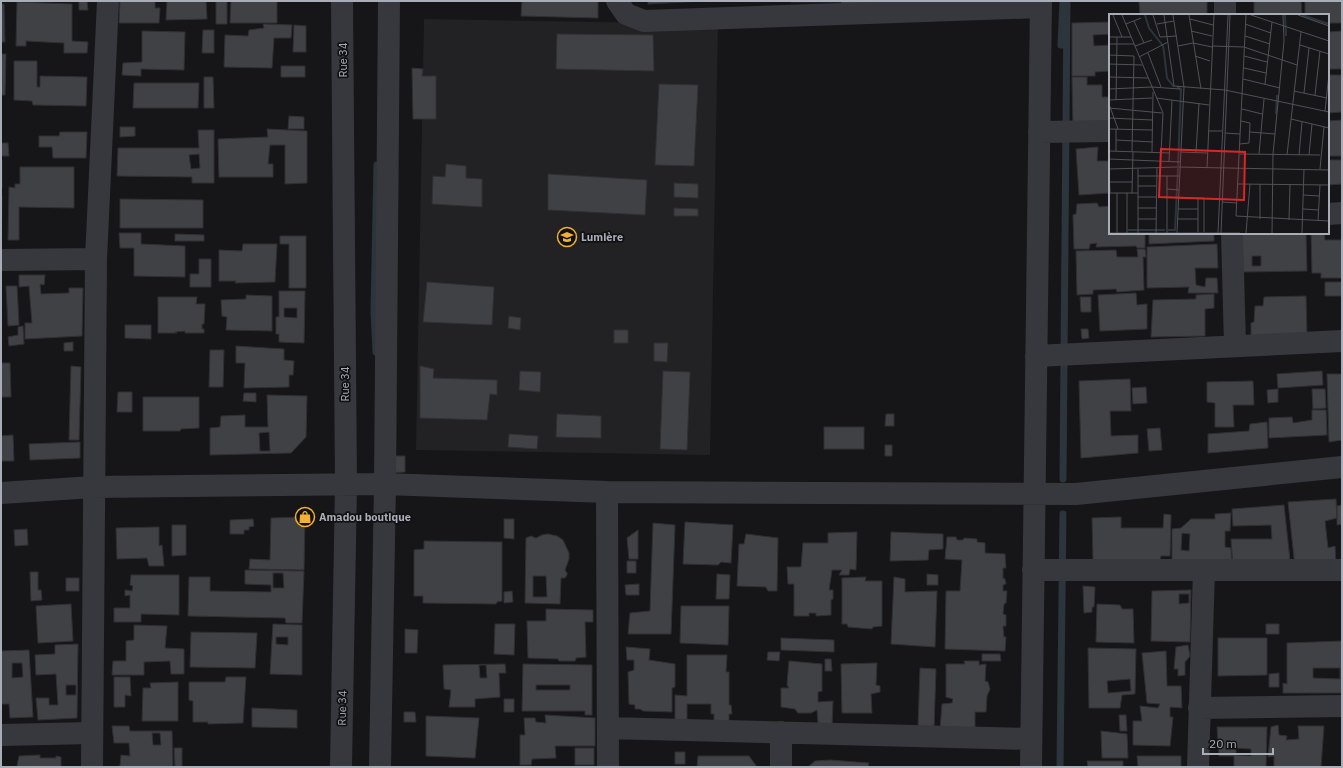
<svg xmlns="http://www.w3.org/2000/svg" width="1343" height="768" viewBox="0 0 1343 768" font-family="'IBM Plex Sans',sans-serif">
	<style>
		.built { fill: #222225 }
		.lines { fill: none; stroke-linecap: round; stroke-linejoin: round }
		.stream { stroke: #2c353c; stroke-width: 7 }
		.building { fill: #404145; stroke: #303034; fill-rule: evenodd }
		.minor { stroke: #37383d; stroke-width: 22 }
		.labels { text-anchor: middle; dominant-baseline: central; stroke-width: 3.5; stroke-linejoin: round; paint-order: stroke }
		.street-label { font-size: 11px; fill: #a8adb8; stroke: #111113 }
		.poi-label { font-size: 11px; font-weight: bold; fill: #a8adb8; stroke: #111113; text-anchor: start }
		.inset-river { fill: none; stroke: #2c353c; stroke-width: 2 }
		.inset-road { fill: none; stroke: #505258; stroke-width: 1 }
		.view { fill: #d62828; fill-opacity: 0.15; stroke: #d62828; stroke-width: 2 }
		.inset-edge { fill: none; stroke: #a8adb8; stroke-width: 2 }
	</style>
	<rect width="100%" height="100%" fill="#161618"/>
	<path class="built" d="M424,19L718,24L710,455L416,450Z"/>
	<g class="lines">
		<path class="stream" d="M1061,45L1063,1
			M376,352L374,311L377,165
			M1063,479L1067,1
			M1060,767L1063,514"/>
	</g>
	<path class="building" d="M79,1H87L88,10H79Z
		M120,1H155V8H160L159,23H119Z
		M167,1H206L207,19L166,20Z
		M216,1H227V24H216Z
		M231,1H277V23H230Z
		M522,1H598V18L521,16Z
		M648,1H703L648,4Z
		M791,1H840V2H791Z
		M841,1H893V7L841,8Z
		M1139,1H1207V15H1140Z
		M1254,1H1301L1302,15H1254Z
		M1305,1H1342V23H1328V15H1305Z
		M17,2L72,4V41L88,42L87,53H64V43L26,41V46H16Z
		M1,4H4L5,42H1Z
		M1110,22V39V34L1093,35L1094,46L1110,45V71L1095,72V76H1072V23Z
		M263,24L292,25L291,38H274L272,68L224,67L225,35L248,36L249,30L264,28Z
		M294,25L306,26V52H293Z
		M203,30H214V53H202Z
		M142,31L185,32L184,70L141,69V76L122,75L123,63L142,62Z
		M1342,31V69H1328V32Z
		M557,34L653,35L654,71L556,69Z
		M1,54H6L5,95H1Z
		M14,61H37V87H40V76L87,77L86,106L33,105L32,101L14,100Z
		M281,66H305V77H281Z
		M412,68L423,69L422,76H436V119H413Z
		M1328,75H1342V112L1328,113Z
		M204,77H213L214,108H204Z
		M1072,77H1087V85H1102V97H1110L1108,84H1110V126L1073,127Z
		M134,83H199L198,108H133Z
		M659,84L698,85L694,166L655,165Z
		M1,116V143H8L9,156H1Z
		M289,116L304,117V129H288Z
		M1342,120V156H1328V121Z
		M120,127H135V136L120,137Z
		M267,129L307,131V183L285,184V145H270L268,164H273V177H219L218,139L268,137Z
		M198,130H214V183H192V177L117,176L118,148H199ZM199,154L200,168L191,169L189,155Z
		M60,132H87L86,158H53L52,147H39V136H59Z
		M1098,147L1097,161H1110V193L1079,195L1076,149Z
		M1,160H2V188H1Z
		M1328,160H1342V184L1328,185Z
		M446,164L466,166V178L482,179V207L432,204L433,176L445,177Z
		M20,167H74V208L19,207V240H8L9,187L15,188V184H20Z
		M548,174L647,180L645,215L548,210Z
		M674,183L698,184V198L674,197Z
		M1,196H2L1,241Z
		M120,199L203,200V228H120Z
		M1097,203L1099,207L1110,206V233H1145V248H1137L1136,246L1096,247L1097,243L1090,244L1089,249H1074L1073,215L1076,214L1077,204Z
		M674,208L698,209V216H674Z
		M119,233H141V244L185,246V277L134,276V248H120Z
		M1149,233H1214V241L1149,244Z
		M1242,233H1306L1307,271L1243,272ZM1252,256H1261V266H1252Z
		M1311,233H1324L1325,240H1342V278H1321V273H1312Z
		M175,234L204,235V241H175Z
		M280,236H306V288H289V244H280Z
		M243,244H277L275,282L235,283L236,281H219V250L242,251Z
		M1217,244L1218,268H1195L1196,285L1205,287L1206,278H1217L1218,293H1188L1189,287L1147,288V247Z
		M1137,249H1145L1146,257H1143L1144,290L1117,292L1116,289L1093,290V294L1077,295L1076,251L1116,250L1117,257H1138Z
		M199,259H211V287H190V274H199Z
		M19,275H45L44,285L40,284L41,294L69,293V288H83L82,336L25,339V323H32L29,286L19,287Z
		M427,282L494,287L492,325L423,322Z
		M1325,282H1342V296H1325Z
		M6,286H17L19,325L8,326Z
		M279,291H305L304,343L279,342V334H276V317H279ZM284,308H297V318L284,317Z
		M1136,293L1137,305L1147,304V329L1100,331L1098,295Z
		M1214,294V308L1205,309V336L1151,337L1153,300L1196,299V295Z
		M246,295L272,296V331L226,330L227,317L222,316L221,300L246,299Z
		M1306,296L1307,338L1251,337V323L1254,322L1255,306H1263L1264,297Z
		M158,297H197L196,304H205L204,324H202V329H204V333H185V331L175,332L177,333H158Z
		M1080,297H1091V312H1081Z
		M509,316L521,318L520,330L508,328Z
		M125,325H151V339L125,338Z
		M23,326L24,344L9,346L8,337L18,335V327Z
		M1081,329H1088L1089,338L1082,339Z
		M614,330H628V343H614Z
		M73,342V351H64V343Z
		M654,343H668L667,362L654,361Z
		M236,346L284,349V360L294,361L293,375H289V387L244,388L245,363H236Z
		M210,350H224L223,387H209Z
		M1,363H10L11,397H1Z
		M71,366L81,367L79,440H69Z
		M420,366L434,369L433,378L497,380V395L490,394L487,420L420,418Z
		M520,371L541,372L540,392L519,390Z
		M663,371L690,372L687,450L660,449Z
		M1322,371L1323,385L1278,388L1277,374Z
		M1327,374H1342V440L1329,442Z
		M1130,379L1131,411H1110L1111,436L1138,435V453L1081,458L1079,381Z
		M1253,381L1254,405H1233L1234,427H1215V403L1207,402V382Z
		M1146,387L1147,403L1133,404L1132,388Z
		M1278,389V402L1268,403L1267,390Z
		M1312,389H1325L1326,408L1313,409Z
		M118,392H132V412H117Z
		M244,393H256V402L243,401Z
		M267,395L307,396L306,437L291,453L210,455V428L220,427L221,416L245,415V427H268ZM269,432L270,451H260L259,433Z
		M143,397H199V428L181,429L180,431H143Z
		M1312,410H1326L1327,435L1269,438V418L1292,417L1293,423L1312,420Z
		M557,414L601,416V438L556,437Z
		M886,414H894V426H885Z
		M1267,422L1268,448L1208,453V434L1249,431L1250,424Z
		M824,427H864V449H824Z
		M1160,428L1162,450L1149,451L1147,429Z
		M509,434L538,436L537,449L508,447Z
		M13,435L14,461H1V436Z
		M80,442V458L30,460L29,444Z
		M885,445H892V456H885Z
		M386,456H405V472L387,473Z
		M1336,499L1337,518L1325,521L1328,548L1335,546L1336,565L1295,567L1288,502Z
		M1284,505L1291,569L1233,567L1231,539H1272L1271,525L1233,526L1232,509Z
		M1342,505V524L1337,525V506Z
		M1231,513L1230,531H1225V547L1231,548L1232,568H1172V529L1181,528L1191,519H1215V514ZM1182,533L1190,534L1189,551L1181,550Z
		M1164,514L1171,515L1170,556H1161L1160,560H1093L1092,518L1121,517V528H1163Z
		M305,517L304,570L249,569L250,559L270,560L271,518Z
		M253,519L254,526L249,527V530H244V534H230V520Z
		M504,519H514V539L504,538Z
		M685,522L733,525L731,563L721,562L718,565L683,564Z
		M653,523L675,525L671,634H628L630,613L650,611Z
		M172,525H186V555L172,556Z
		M159,527V546L162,545L164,566H149L147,558L117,559L116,528Z
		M27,529L28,545L15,546L14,530Z
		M638,530V559H629L627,538Z
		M857,532L856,570L850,569L849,575H839L842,570H832L829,590H833V599L831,600V615L816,616V613H809V616H794V584H788L787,567H801L803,543H828V533Z
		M891,532L943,534V549L929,550L928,560L890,561Z
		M548,534L557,536L563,540L569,553V559L565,570L567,573V575L565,578H561L560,604L525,603L526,538L531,536L536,538L542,535ZM533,576H546L547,597H533Z
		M746,534L778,538L777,591H768L766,587L737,586L739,544H744Z
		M947,537H956L957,540H963L964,538L977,539V542L985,543V553L1005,554L1006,568H1003V578L1005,579L1006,584L1003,585V591H1007L1006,603L1004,604L1003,614L1006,615V626H1003L1004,637H1006L1005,651L945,649L946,591H960L962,560L945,559Z
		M424,541L502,542V601L497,602L496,604L423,603V596H414V550L424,549Z
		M627,561H636V573H627Z
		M245,570L304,571L302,623H286L285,618L188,616L189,577H210V591L271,592V585L245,584ZM273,573H283L284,588H273Z
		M30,572H38V590H41L42,600L31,601Z
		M717,574L730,575L729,599H716Z
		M927,574L938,575V585H927Z
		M131,575H179V615L141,614V622H114V608H130V595L125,596V590L132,591L133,586L130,585Z
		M866,577L865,581H882V626L873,627L872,629L848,627L847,624H842V578Z
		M894,577L905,579V592L937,591L935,647L891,644Z
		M66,578H79V591H66Z
		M639,584V595H626L625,585Z
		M1083,586L1095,587L1094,607H1092V612L1084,613Z
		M1191,590L1190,642L1151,641L1152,591ZM1179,594H1189V603L1179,604Z
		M512,591L513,602L504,603V592Z
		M71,604L73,641L38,643L36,606Z
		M1097,604L1120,605L1122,609H1133L1134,643L1096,642Z
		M681,606H729L728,645L680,643Z
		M546,609L593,610V622H585L586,657L576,658L575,661H559L558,659L528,658L527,621H546Z
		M273,624L302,625V675L270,674ZM276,637H288V645L276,644Z
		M495,624H515L514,655L494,654Z
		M1266,624H1279V634H1266Z
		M134,625L167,626L165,648L184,649V674H171L170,661L144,662V675H112L113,661H126V641L134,640Z
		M405,629L418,630L417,653H405Z
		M191,632L257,633L255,668L190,667Z
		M781,638L834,640V652L781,650Z
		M1218,638H1267V675L1218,676Z
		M1342,641V693H1283V683L1287,684V643ZM1313,668H1340V679L1313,678Z
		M78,644L77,718L38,720L36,698H49V705H58L56,674L36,675L35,655L55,654V645ZM66,685H76V695H66Z
		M1188,645L1190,656L1185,662V675L1178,676V669H1174L1176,647Z
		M626,647L650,649L649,660L675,664V687L672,688V712L643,711L640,709H635V705L629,704L628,672L634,670V660H627Z
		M1088,648L1136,649L1135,694L1122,695L1120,708H1089ZM1130,679L1131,691L1108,693L1107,681Z
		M29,650L33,717L10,718L9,704H1V651ZM12,663H22L23,677L12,678Z
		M1166,651L1167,686H1181L1182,708L1170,707V717H1173L1170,746L1133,745V721H1142L1140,706L1158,708L1160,704L1147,703L1142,653Z
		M768,652H780L779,661L767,660Z
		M982,654H1000L1001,661H982Z
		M687,655H727L726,672H729V705H731L732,714H729V722L714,721V714H711V704H687V720H675V695L687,696Z
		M825,659H831L832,671H825Z
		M789,661L822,664V691L818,692V702L833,701L832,725L818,723L817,710L811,713H798L795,709L781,707V688H789L787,685Z
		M964,661H979V665L986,664L985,681L988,682L990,689L987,696L986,712H975V732L940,729L942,704L952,703L953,699L946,697V664H965Z
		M877,663L876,685L880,686V692L871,694L872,713H842L841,664Z
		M505,664L506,673H499L500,697L475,699V707H449L451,690L444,689L443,665ZM479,665H486L487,678H480Z
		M523,664L592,665V715H585V711H522ZM536,685H570V690H536Z
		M920,668L936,669L934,728L918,727Z
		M1279,673V687H1269V674Z
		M114,677H130L131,696L125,695V707H114Z
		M226,677H246L243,723L208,724V722H193V701L189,700V682H225Z
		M178,682V721H142L143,688H151L150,683Z
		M504,699H514V712H504Z
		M252,708L297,710V728L252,727Z
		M404,712H415L416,722H404Z
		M545,715L595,718V746H555L556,758L532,759L531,765H520V735H525L524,718H535L536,722L546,723Z
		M1119,715H1126L1127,731H1120Z
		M426,716L479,718L475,758L426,756Z
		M1278,725L1279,735L1287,736L1286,740L1299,739L1298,726H1324L1321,767H1274V756L1268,757L1271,727Z
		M112,726H129L130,731H172L173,767H113L120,766L121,755L130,756L129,743H114ZM152,733H160L161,745H153Z
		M1217,727H1267L1266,767H1234V756H1219ZM1236,748L1251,749V756L1236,755Z
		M1101,731L1127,734L1128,758H1102Z
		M174,748H182V767H175Z
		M575,748H594V765H575Z
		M675,752H685V764H675Z
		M40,755V758H56V756L61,757V767H19L17,766L19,756Z
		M698,756H749L757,767H697Z
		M1137,756H1181V767H1138Z
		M830,760L869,763L868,767H808L815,761Z
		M1087,761H1123V767H1088Z"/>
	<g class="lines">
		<path class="minor" d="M617,1L626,14L644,21L1041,7
			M1225,1V15
			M1039,132L1110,131
			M1328,214L1342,213
			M1232,233L1235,346
			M1,260L96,259
			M1036,356L1342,341
			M607,492L608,767
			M1,493L93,487L385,484L607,492L1076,494L1342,467
			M1033,570H1342
			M1199,708L1342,706
			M608,728L1031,739
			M1,735L92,733
			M92,767L96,259L108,1
			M341,767L346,484L342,1
			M380,767L385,484L389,1
			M781,767V732
			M1031,767L1041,1
			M1198,767L1204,570"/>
	</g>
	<defs>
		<g id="school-ring" transform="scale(1)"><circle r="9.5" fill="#111113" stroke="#f2b134" stroke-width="1.5"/><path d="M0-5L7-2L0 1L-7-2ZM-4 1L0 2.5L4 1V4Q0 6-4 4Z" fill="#f2b134"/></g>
		<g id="shop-ring" transform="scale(1)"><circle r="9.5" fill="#111113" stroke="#f2b134" stroke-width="1.5"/><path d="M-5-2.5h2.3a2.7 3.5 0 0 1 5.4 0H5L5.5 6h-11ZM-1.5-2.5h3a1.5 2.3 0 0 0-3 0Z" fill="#f2b134"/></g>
	</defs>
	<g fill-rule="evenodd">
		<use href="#school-ring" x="567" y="237"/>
		<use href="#shop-ring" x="305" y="517"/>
	</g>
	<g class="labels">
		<g class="street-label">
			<text transform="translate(343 60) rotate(-90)">Rue 34</text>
			<text transform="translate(345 384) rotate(-90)">Rue 34</text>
			<text transform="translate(342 708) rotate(-89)">Rue 34</text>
		</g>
		<g class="poi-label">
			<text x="581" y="237">Lumière</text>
			<text x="319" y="517">Amadou boutique</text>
		</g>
	</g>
	<g transform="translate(1109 14)">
		<rect width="220" height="220" fill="#161618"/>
		<path class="inset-river" d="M36,1L40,14L54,32L55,38M176,1L177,22M193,1L220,10M55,38L58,64L65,73M68,73L72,75L69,152M167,100L168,81M19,216H56M59,216H66L69,154"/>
		<path class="inset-road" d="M4,1L13,23M13,1L54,99L52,139M44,1L51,23L68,22M55,1L65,72L116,76L220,98M64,1L75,73L68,219M80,1L92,75M137,1L127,202L220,207M142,1L220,27M189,1L220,12M81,5L104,11M25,7L35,29M17,10L32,4M48,10L65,7M136,10L162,19M82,17L103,22M136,22L161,30M0,23H22M0,30H25M191,31L220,40M26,32L43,26M69,32L84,29L103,33M103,32L135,33L188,51M39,39L52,73M0,41L25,42M86,42L101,47M135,42L158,48M30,43L59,28M0,50L33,51M135,54L157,59M0,63L39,64M134,65L171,74M156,70L163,8M0,75L43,73L71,75M185,77L218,84M195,79L200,34M206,81L211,37M47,84L100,91M0,86L43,84M7,86L8,23M0,90L9,115M0,94L53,99M133,95L153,100M216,97L220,60M0,104L43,106M182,105L220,114M0,115L43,116M99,117H113M141,118L166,120M116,119L131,120M7,126L44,128M131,130L140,129L141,109L132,107M0,137L61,139M7,137V115M23,138L25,42M43,138L44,78M72,138L98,139M87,138L90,89M131,140L211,141M150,140L155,85M178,141L192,18M190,141L193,108M200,141L203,110M0,145L71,148M60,148L63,86M98,154L105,1M0,155L68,153L220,156M0,155L1,179M29,155V219M211,155L215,113M29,162H70M0,168H23M129,170L220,171M29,172H47M58,175L70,176M0,179H29M8,179V219M23,179L24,138M194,181L210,182M29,183H47M69,184H95V218M89,184V218M113,188L128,189M29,194H47M69,195H89M194,195L210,196M29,205H47M68,205H89M151,205V170M180,206L181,170M209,207L211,171M0,219H131M18,219V179M47,219L48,154M58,219V162M109,219L119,1M112,219L121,1M137,219L141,170M163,219L164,140L175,27L174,1M193,219L195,155"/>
		<path class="view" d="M52,135L136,138L135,186L50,183Z"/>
		<rect width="220" height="220" class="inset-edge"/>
	</g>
	<rect width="1343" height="768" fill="none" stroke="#a8adb8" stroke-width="4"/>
	<path d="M1203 748v6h70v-6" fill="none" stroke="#a8adb8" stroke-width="2"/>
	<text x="1209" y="748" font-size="12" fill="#a8adb8" stroke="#111113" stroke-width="3" paint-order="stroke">20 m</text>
</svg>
